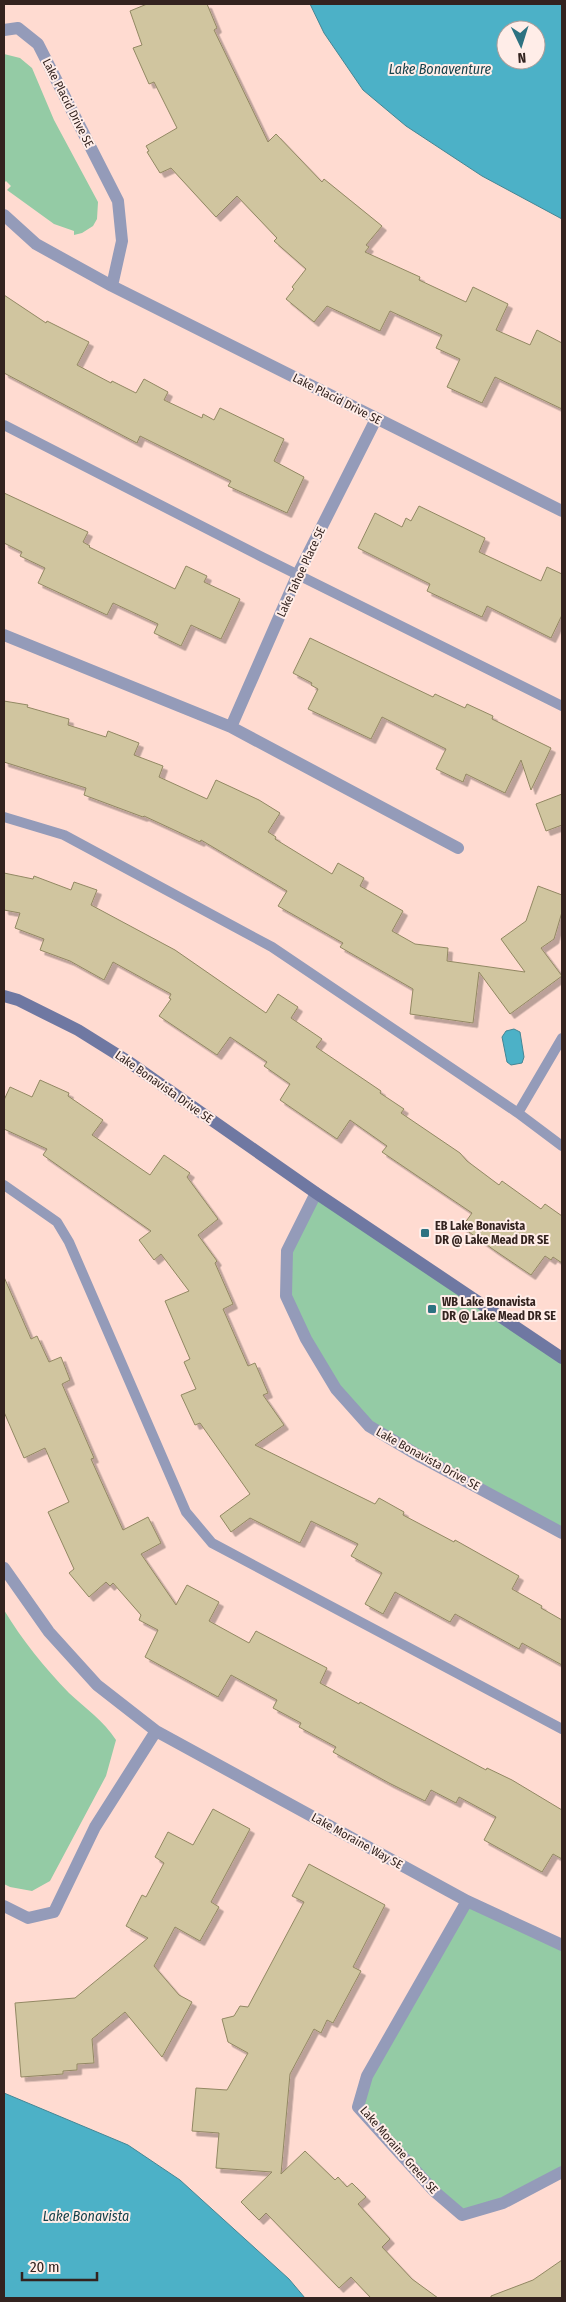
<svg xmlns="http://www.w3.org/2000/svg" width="566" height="2302" viewBox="0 0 566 2302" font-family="'Fira Sans Condensed',sans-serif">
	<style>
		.green { fill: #94cba5 }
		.water { fill: #4cb1c7; stroke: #448695; fill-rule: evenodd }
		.building { fill: #d0c59f; stroke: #928863; filter: url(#shadow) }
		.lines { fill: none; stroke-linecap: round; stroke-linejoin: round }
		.lane { stroke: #949bb9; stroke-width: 10 }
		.street { stroke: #949bb9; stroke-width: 12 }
		.secondary { stroke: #6f78a2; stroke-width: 12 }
		.poi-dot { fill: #2d7281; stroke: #ffede8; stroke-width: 2 }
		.labels { text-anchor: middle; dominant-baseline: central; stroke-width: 4; stroke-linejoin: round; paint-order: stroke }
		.street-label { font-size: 12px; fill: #33231f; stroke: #ffede8 }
		.poi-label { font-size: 12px; font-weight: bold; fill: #33231f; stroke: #ffede8; text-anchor: start }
		.water-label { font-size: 14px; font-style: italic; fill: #14414b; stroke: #ffede8 }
	</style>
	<defs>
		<filter id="shadow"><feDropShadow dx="4.5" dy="4.5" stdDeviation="0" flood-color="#0004"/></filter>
	</defs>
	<rect width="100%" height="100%" fill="#ffdbd1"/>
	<path class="green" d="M4,54L20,58L32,68L54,120L98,202L97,219L93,226L82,233L74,235V231L54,224L7,190L11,186L6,181L4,183Z
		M316,1193L562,1358V1533L369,1426L336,1389L286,1296L287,1251Z
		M4,1610C22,1640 44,1667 69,1693C85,1708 104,1721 116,1740L106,1776L50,1881L32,1891L10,1887L4,1884Z
		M467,1901L562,1945V2172L462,2215L358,2107L367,2076Z"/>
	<path class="water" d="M310,4H562V219L482,176L406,126L363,90L324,33ZM506,30H536V60H506Z
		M514,1029L520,1032L524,1057L522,1063L511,1065L507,1062L502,1037L506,1031Z
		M4,2093L128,2145L180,2180L289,2279L305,2298H4Z"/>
	<path class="building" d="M147,4H207L217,28L214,30L268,142L276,134L322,182L324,179L382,226L366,245L369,247L365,252L420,277L419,280L466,302L473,287L508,304L496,330L530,345L537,330L562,343V409L495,377L482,403L447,387L460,359L436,348L442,335L390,311L380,331L327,306L314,322L286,299L294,289L292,287L306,269L274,241L277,238L237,196L216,217L171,168L160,173L147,152L149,151L146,146L177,128L154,82L149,84L133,48L142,45L130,11Z
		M4,295L46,323L47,321L89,342L77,365L111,383L112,381L136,393L144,379L168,392L164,400L202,418L203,414L214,420L220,408L284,439L274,461L304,477L287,513L228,486L231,481L140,436L137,443L4,373Z
		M4,493L88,532L83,542L90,546L89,547L175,589L186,566L207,576L204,582L240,599L221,639L191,625L181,646L154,633L158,624L113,603L107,615L38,583L45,568L20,556L22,552L4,543Z
		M419,506L485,538L479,552L541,581L547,567L562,574V615L551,638L487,606L482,617L427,591L430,584L358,548L375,513L402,527L406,518L411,521Z
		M310,638L433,697L435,694L465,708L467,704L493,716L492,719L551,748L531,790L521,760L505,793L466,774L463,782L436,769L446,749L382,717L371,739L308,709L318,689L311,685L312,683L293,673Z
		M4,701L28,705L27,707L69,719L68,725L106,737L108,731L139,743L134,755L163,766L159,777L207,799L216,780L259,800L280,813L268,832L276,837L275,839L332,874L338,863L364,878L360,886L403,911L392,931L415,944L448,948L447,961L525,972L501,939L526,921L538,886L562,895V912L554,939L541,948L562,976L510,1014L479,972L473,1023L410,1014L413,989L340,947L343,943L278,906L287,891L201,840L200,842L144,816L143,817L84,795L86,788L4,762Z
		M562,794V825L546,831L536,804Z
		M4,873L33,879L34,876L71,890L74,882L97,890L91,905L175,950L266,1013L278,994L298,1007L291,1018L322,1039L316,1047L381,1091L380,1093L404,1109L401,1113L460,1153L467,1161L499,1185L502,1181L541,1209L545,1204L562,1216V1263L553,1257L551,1260L545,1256L531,1275L494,1250L462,1227L472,1213L382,1152L387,1146L350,1120L337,1139L280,1100L290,1084L264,1066L267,1062L230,1037L217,1055L159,1016L171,999L169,998L171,994L113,962L104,980L70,961L40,950L44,939L15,928L20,913L4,910Z
		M40,1080L69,1093L68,1096L103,1120L92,1135L150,1175L164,1155L190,1173L187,1177L218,1219L198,1235L217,1261L215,1263L233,1304L223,1309L248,1366L255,1363L268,1393L263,1395L284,1425L255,1445L375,1504L379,1498L404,1512L403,1515L454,1542L455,1540L519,1576L512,1589L542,1606L541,1608L562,1620V1665L522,1643L519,1649L455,1614L450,1622L395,1592L383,1614L365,1604L382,1573L351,1556L358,1544L311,1521L300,1543L250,1518L231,1532L220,1516L250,1494L200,1423L195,1425L181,1395L196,1389L184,1362L190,1359L165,1301L189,1291L161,1254L154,1260L139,1240L151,1231L43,1155L47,1149L4,1129V1100L10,1087L32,1097Z
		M4,1277L31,1339L37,1336L49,1362L61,1357L70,1380L62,1384L94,1458L91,1459L123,1530L148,1517L161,1543L141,1554L176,1605L187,1585L219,1602L209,1621L249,1643L256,1631L327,1668L320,1683L359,1704L360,1702L486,1770L487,1768L512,1780L562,1810V1859L553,1854L542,1872L484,1840L496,1817L459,1797L456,1803L431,1790L425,1801L389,1783L333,1752L336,1747L299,1727L301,1723L273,1708L277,1700L231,1675L218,1697L145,1657L158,1630L139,1620L141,1615L113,1583L110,1586L106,1582L89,1597L69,1573L74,1569L48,1512L69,1502L45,1448L24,1458L4,1412Z
		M213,1809L250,1829L211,1902L219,1907L200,1941L175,1927L154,1966L179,1995L192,2002L162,2057L125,2012L92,2039L94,2063L77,2064V2070L63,2071V2074L21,2077L15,2003L75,1998L148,1938L126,1926L142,1895L146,1897L164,1863L155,1857L168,1832L193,1845Z
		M309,1864L385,1905L353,1967L361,1971L333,2023L327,2020L321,2033L314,2029L290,2074L281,2174L305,2151L335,2180L338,2177L347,2187L352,2183L366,2197L358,2204L390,2239L382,2247L412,2279L438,2298H371L351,2277L339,2288L266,2213L259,2220L241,2202L272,2172L216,2168L219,2133L192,2131L196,2088L227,2090L248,2053L228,2042L222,2019L234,2016L240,2006L248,2007L304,1902L292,1896Z
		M562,2260V2298H491V2296L533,2280Z"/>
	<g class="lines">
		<path class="lane" d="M4,425L262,557L562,706
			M4,817L64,835L272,947L518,1113L562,1146
			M518,1113L562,1038
			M4,1185L57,1222L69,1242L186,1512L212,1543L562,1729"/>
		<path class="street" d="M4,30L18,28L38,44L118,201L122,241L112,286
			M4,215L36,244L112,286L562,511
			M4,635L231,727L458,848
			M231,727L298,574L376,419
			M316,1193L287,1251L286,1296L306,1339L336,1389L369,1426L421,1457L562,1533
			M4,1568L49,1632L97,1685L156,1731L467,1901L562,1945
			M467,1901L367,2076L358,2107L434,2191L462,2215L503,2203L562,2172
			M4,1906L28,1918L54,1912L95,1827L156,1731"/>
		<path class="secondary" d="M4,996L18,1000L78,1030L126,1060L316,1193L562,1358"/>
	</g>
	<g class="poi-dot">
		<rect x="420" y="1228" width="10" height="10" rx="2.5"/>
		<rect x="427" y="1304" width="10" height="10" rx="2.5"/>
	</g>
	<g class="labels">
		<g class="street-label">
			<text transform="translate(68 103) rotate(63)">Lake Placid Drive SE</text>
			<text transform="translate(337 399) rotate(27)">Lake Placid Drive SE</text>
			<text transform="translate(301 572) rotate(-65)">Lake Tahoe Place SE</text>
			<text transform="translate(164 1087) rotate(35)">Lake Bonavista Drive SE</text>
			<text transform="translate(428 1459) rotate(29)">Lake Bonavista Drive SE</text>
			<text transform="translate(357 1841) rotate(29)">Lake Moraine Way SE</text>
			<text transform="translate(399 2150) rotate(49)">Lake Moraine Green SE</text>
		</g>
		<g class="poi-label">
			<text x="435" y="1226">EB Lake Bonavista<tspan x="435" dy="14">DR @ Lake Mead DR SE</tspan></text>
			<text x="442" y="1302">WB Lake Bonavista<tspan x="442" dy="14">DR @ Lake Mead DR SE</tspan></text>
		</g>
		<g class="water-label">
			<text x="440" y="69">Lake Bonaventure</text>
			<text x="86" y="2216">Lake Bonavista</text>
		</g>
	</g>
	<rect width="566" height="2302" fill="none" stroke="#33231f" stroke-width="10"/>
	<g transform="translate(521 45) rotate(176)"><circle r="24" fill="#ffede8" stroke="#ad9c98"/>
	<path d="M0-4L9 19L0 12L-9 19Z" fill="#2d7281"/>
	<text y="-8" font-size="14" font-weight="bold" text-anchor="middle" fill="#33231f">N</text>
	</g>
	<path d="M22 2272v8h75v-8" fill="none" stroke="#33231f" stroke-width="2.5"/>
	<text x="30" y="2272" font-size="15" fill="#33231f" stroke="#ffede8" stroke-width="4" paint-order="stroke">20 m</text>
</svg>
